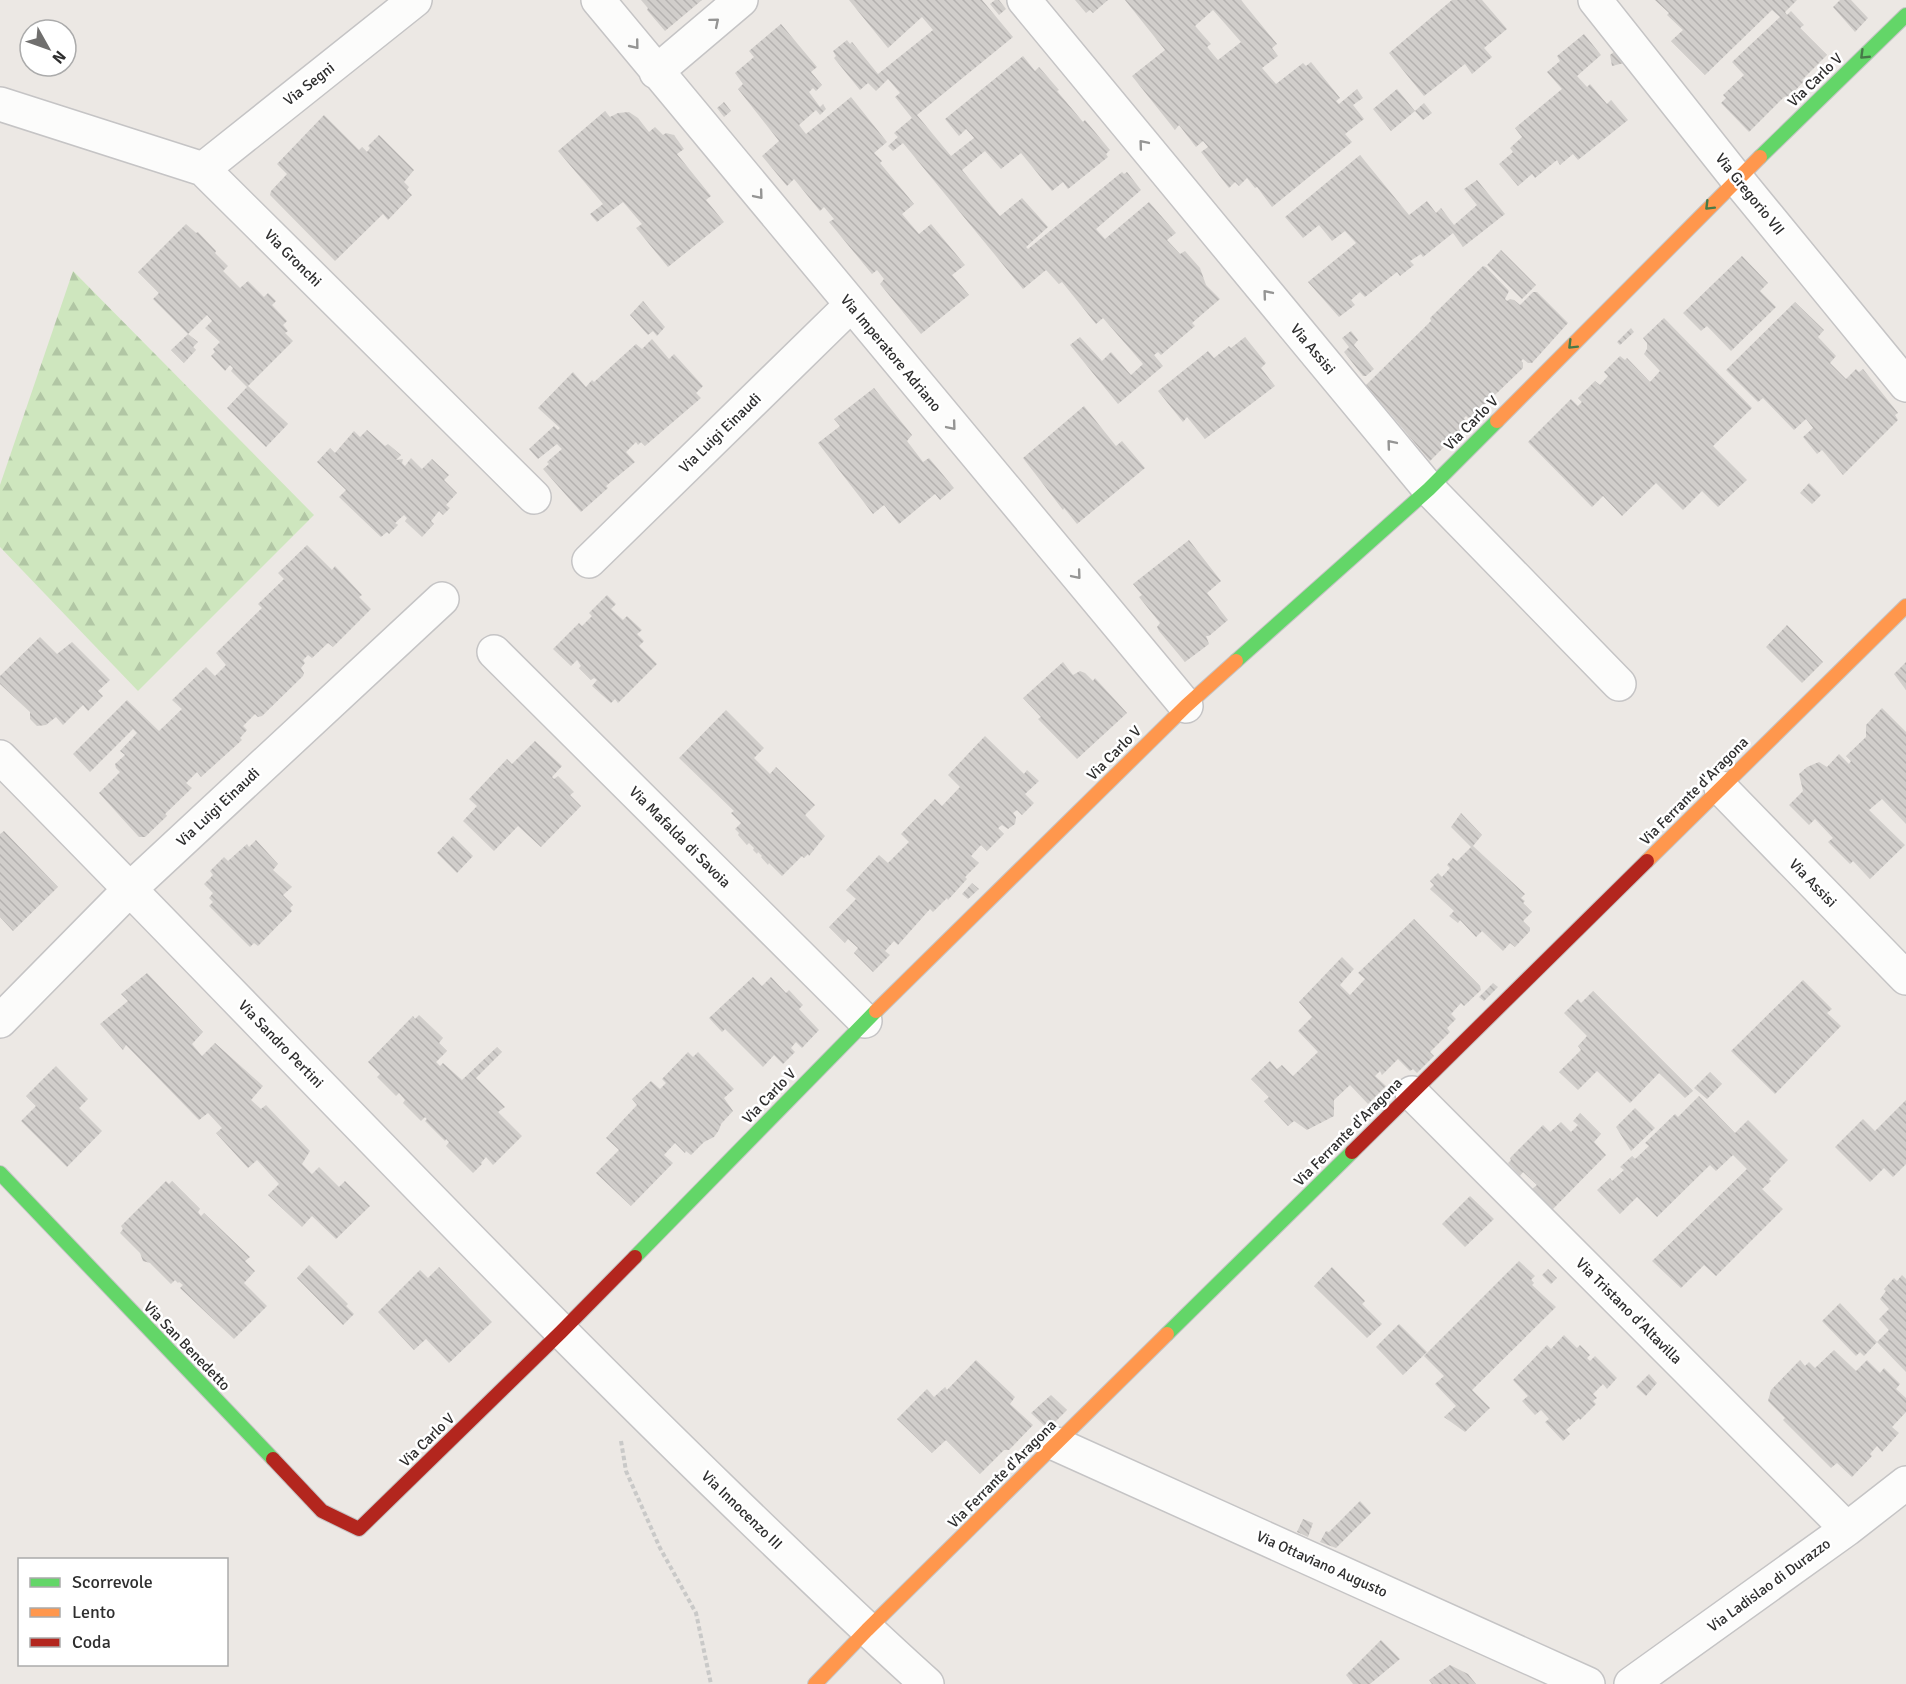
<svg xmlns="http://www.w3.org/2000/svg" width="1906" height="1684" viewBox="0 0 1906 1684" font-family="Signika,sans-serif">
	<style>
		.forest { fill: url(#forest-firs) }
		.building { fill: url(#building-back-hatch); fill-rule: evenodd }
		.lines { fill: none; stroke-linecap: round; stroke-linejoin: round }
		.street-casing { stroke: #c5c4c5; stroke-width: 36 }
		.fast-casing { stroke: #c5c4c5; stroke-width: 16 }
		.slow-casing { stroke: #c5c4c5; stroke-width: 16 }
		.jam-casing { stroke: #c5c4c5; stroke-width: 16 }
		.path { stroke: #c9c9c8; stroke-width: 4; stroke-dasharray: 4.5 3; stroke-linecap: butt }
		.street { stroke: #fcfcfb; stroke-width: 33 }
		.fast { stroke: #63d668; stroke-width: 14 }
		.slow { stroke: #ff974d; stroke-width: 14 }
		.jam { stroke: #b3261e; stroke-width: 14 }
		.oneway { stroke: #959594 }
		.oneway2 { stroke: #467a48 }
		.labels { text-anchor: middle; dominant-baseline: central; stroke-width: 5; stroke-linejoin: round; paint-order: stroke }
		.street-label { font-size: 15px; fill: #2e2e2e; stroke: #fff }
	</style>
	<defs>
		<pattern id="forest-firs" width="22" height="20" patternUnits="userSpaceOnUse" patternTransform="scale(1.5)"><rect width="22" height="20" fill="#cee6be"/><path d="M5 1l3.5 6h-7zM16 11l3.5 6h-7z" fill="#b1c6a4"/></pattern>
		<pattern id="building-back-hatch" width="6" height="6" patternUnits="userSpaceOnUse" patternTransform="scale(1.5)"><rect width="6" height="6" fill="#d1cecb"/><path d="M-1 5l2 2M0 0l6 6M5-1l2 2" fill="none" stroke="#b4b1af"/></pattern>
	</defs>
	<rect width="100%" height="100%" fill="#ece8e4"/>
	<path class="forest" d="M73,271L314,515L138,691L0,547V485Z"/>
	<path class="building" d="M641,0H702L665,31L647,10L648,8Z
		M849,0H982L1013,37L917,115L951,156L974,138L966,129L959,136L945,119L1023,56L1035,71L1039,67L1059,90L1057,91L1083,122L1085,120L1110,150L1106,154L1108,157L1068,189L1063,182L1052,191L1021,153L1001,169L985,151L962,170L1000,216L1022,198L1048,227L1026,247L1028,249L1122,172L1124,174L1127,172L1141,190L1096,229L1105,239L1149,202L1176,233L1167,240L1180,254L1185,251L1200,268L1206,285L1220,299L1192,323L1195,326L1161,355L1158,352L1154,355L1163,366L1118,404L1070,345L1080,337L1102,361L1111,352L1131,375L1143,364L1103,318L1096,324L1062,282L1059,284L1046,270L1023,289L903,143L893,151L888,146L898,137L894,133L912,118L895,97L900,93L888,79L876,91L868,83L860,90L834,58L836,56L833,51L847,40L850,44L852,42L878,74L933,30L922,17L888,48Z
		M995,0H999L1006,9L999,15L990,4Z
		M1075,0H1108L1093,13L1090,10L1086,13Z
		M1125,0H1241L1277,44L1272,48L1278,56L1262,68L1276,84L1303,63L1306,66L1311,62L1340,98L1336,101L1339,104L1357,89L1363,98L1353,105L1364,119L1345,134L1352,142L1272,207L1257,187L1255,188L1247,178L1239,186L1235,182L1229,188L1201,152L1208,147L1203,141L1196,147L1179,125L1175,130L1132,76L1165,50ZM1213,10L1241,42L1218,60L1207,47L1211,44L1195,26Z
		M1452,0H1482L1507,29L1484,48L1492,57L1472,74L1465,64L1424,96L1389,53Z
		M1655,0H1797L1785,12L1787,15L1791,11L1804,25L1800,28L1827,55L1802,80L1804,81L1791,95L1784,97L1749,132L1721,103L1726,98L1723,95L1744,75L1732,62L1780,17L1772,10L1705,75L1671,41L1683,30L1667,15L1669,13Z
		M1840,0H1851L1868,18L1855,32L1833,7Z
		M781,24L817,67L811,72L822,85L816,91L813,88L809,92L820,107L823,104L826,109L820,115L816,110L799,125L806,134L851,97L887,142L874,153L882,161L880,163L914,204L902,214L919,234L931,224L965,265L952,275L969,295L921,334L880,284L884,279L877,270L872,274L829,222L834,219L824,207L820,211L794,179L787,186L762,156L779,141L738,89L743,84L735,73L754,57L749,51Z
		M1584,34L1601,55L1577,76L1587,87L1590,84L1607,104L1611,100L1628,120L1578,160L1573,154L1560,165L1557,160L1535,178L1532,174L1518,186L1499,164L1513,152L1510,148L1522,137L1515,128L1562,89L1547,72L1560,61L1557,56Z
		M1615,51L1624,63L1612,66L1610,55Z
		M1397,89L1415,111L1391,131L1373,109Z
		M724,102L731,111L724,117L717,108Z
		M1424,103L1432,113L1423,120L1415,111Z
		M605,111L610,117L618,113L629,112L638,118L649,132L655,127L663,135L666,133L674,135L684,149L677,154L711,196L706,200L724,222L668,267L636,228L642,224L623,202L597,222L590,214L603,204L558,151Z
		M324,115L359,150L362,147L367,152L370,148L368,146L379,135L414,170L404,182L409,187L407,190L412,195L388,220L383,214L335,261L270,195L271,191L287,174L277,164Z
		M1360,155L1409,215L1427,201L1436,213L1441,208L1454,225L1477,205L1464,189L1477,180L1505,214L1463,247L1453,233L1423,257L1421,254L1410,261L1414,265L1400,276L1397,272L1365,297L1360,292L1351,300L1355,305L1339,317L1308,282L1356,243L1345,231L1332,241L1319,225L1303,238L1285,217Z
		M186,224L196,233L198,232L216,251L215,253L228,266L223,271L240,288L248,281L264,297L268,293L276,301L272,305L287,321L283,325L288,331L285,333L293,341L248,386L288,424L266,447L227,408L247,387L231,371L233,368L230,365L225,371L211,356L215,352L213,349L220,342L205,328L212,321L207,315L188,334L153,299L159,293L138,272Z
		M1501,250L1536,285L1522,299L1487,265Z
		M1742,256L1768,283L1760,291L1776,307L1731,351L1707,326L1701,331L1683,313Z
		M1483,266L1486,267L1509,291L1505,299L1507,301L1510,299L1514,300L1520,305L1533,292H1537L1568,323L1532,363H1528L1523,359L1521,361L1523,363V368L1472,417L1468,418L1466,416L1464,418L1467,424L1430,461L1366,385L1431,321L1430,318Z
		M643,301L665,327L657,336L653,331L648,335L630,315Z
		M1795,302L1824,330L1818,337L1836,356L1830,363L1846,379L1856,369L1859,372L1863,369L1898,413L1895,415L1898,420L1843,475L1822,450L1817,454L1803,437L1813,428L1806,419L1794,430L1763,398L1758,402L1726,370Z
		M1664,318L1752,408L1713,446L1747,480L1718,507L1702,491L1683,510L1656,483L1622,516L1603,496L1592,507L1528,442L1571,399L1578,406L1582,402L1578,398L1595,381L1600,385L1608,376L1604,372L1620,356L1625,360L1627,358L1650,382L1660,371L1644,354L1647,349V343L1643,338Z
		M1631,328L1634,332L1620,345L1617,342Z
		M1351,331L1358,340L1354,345L1374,369L1366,376H1363L1344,352L1349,347L1342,338Z
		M188,334L198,342L193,347L196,350L184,363L171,350Z
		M1245,337L1266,363L1261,368L1275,386L1205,439L1187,417L1183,422L1158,391L1208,351L1214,358L1229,346L1231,348Z
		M652,339L669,359L674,354L703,386L696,393L701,398L645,446L641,442L638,445L636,442L626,452L635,462L606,486L608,488L581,512L543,469L549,464L547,462L562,449L557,444L538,459L529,449L554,426L558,430L560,428L538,408L573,372L586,387L592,380L594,382L636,344L642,349Z
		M874,388L912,435L907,441L923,462L929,458L954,488L940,500L935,494L899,524L884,505L873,514L818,443L840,426L834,419Z
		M1084,406L1116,446L1122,441L1145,468L1077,524L1064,508L1063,510L1023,458Z
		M367,430L385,446L388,444L401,455L396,460L403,459L402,463L405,466L411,458L422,469L432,459L449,475L444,480L457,493L446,505L450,508L443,515L439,511L431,521L434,524L422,537L405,521L407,518L404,515L395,523L398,525L389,534L387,532L381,537L339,497L346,490L317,462L330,448L335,453L354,431L360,437Z
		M1809,483L1821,495L1812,504L1800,493Z
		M1189,540L1221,581L1207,593L1228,620L1209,636H1206L1209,644L1185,662L1159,631L1157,627L1160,623L1139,597L1142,595L1133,584Z
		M307,545L332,570L335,566L362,595L359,597L371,609L333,647L328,643L312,658L308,655L303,660L305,663L301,668L304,673L303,676L262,716L258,717L255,714L243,726L247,730L240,738L242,740L201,777L197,772L186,783L192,788L165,814L167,816L145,837H139L99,793L120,772L116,768L115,764L125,755L120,751L137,733L133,729L90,772L73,754L127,700L159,731L182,709L172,700L206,667L215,676L226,665L216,653L262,608L258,604L284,579L278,573Z
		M607,595L616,604L611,609L623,620L627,616L642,630L637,634L644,641L639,646L657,664L618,703L615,699L611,703L592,686L597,680L594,678L591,680L579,668L581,666L577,660L571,666L553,649L579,623L582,626L592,616L589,613Z
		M1787,625L1823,662L1802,683L1766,647Z
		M40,637L57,654L72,642L110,680L98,691L103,696L88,711L83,705L63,725L56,717L46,725L37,726L30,719V712L0,684V676Z
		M1063,662L1073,675L1080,671L1085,673L1093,681L1095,678L1127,713L1077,759L1038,719L1041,717L1023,698Z
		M1906,662V690L1894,674Z
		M1882,708L1906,732V824L1882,799L1869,810L1905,845L1870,879L1853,861L1850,864L1828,842L1833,838L1815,819L1809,825L1789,805L1803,791L1799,774L1807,767L1819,762L1827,767L1839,754L1849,764L1851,761L1846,756L1866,737V725Z
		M726,710L764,748L754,758L770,774L776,767L815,805L805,815L825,836L809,856L808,854L804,858L802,856L782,876L769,863L768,865L761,857L762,856L758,852L757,854L753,850L754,848L749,843L747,845L738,835L739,833L735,829L741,823L731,813L734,811L679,758Z
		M985,736L1024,774L1027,770L1039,781L1025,794L1034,803L1022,815L1017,810L1013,813L1016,817L1015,824L1008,829L1002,825L998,828L1004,834L987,851L981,845L971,856L979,863L965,877L967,879L948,900L947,898L933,912L930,909L898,945L894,941L885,951L890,955L873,972L854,953L858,948L848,939L845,943L829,927L856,899L846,890L879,855L888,863L909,842L901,834L935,799L942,806L960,787L948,775Z
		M535,741L562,766L552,777L554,779L558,776L574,792L570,795L581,806L541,847L518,826L494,851L463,821L477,806L469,799L507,759L512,764Z
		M1461,813L1482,835L1473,846L1525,894L1521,898L1525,901L1523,903L1532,912L1523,921L1530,928V931L1515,947L1510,943L1503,951L1482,931L1476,937L1460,920L1458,923L1449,916L1454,911L1430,889L1434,885L1430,881L1438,873L1442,877L1450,868L1447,865L1453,858L1457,861L1471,847L1451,827Z
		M4,831L58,887L13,931L0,917V834Z
		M453,836L473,856L457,873L437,853Z
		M256,840L278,864L273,870L292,887L283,895L293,905L290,908L292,911L258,946L254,943L250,947L209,906L213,902L209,898L213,893L204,884L213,875L210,871L224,857L228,861L247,844L249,847Z
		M972,883L979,889L968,899L962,894Z
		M1414,919L1480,986L1481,990L1464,1006L1461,1003L1451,1014L1456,1019L1447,1028L1450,1032L1430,1052L1434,1056L1417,1073L1413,1069L1410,1071L1398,1059L1382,1075L1380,1071L1375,1076L1386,1086L1368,1104L1350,1085L1334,1100V1116L1307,1130L1294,1121L1288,1126L1264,1101L1269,1097L1251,1079L1270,1061L1277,1069L1282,1065L1293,1076L1318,1052L1298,1031L1312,1017L1299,1002L1342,957L1354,969L1340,985L1350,995L1365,979L1358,973Z
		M147,973L203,1032L192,1044L202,1056L215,1043L263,1086L251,1100L261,1109L266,1105L310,1151L302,1164L312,1174L319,1167L339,1187L345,1181L370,1206L336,1239L312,1216L302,1227L268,1195L279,1184L257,1160L248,1168L216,1133L222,1128L208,1113L199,1120L126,1045L123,1050L100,1024L128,1001L121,994Z
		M753,977L762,986L771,977L786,993L789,990L803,1005L799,1009L819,1030L802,1048L796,1042L791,1048L795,1052L783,1064L774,1055L763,1067L725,1029L722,1032L709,1018Z
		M1803,980L1832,1009L1827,1013L1841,1026L1775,1094L1731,1051Z
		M1493,983L1498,987L1484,1001L1479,997Z
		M1593,991L1693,1091L1685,1098L1659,1073L1630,1103L1597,1071L1578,1090L1559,1072L1581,1050L1578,1046L1587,1036L1564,1013L1578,999L1581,1003Z
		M419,1015L443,1038L439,1043L447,1051L436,1062L440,1066L443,1063L462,1080L497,1047L502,1052L476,1078L505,1107L498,1112L522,1136L493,1165L486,1157L481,1163L482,1164L473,1173L446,1146L449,1142L446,1139L445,1141L425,1121L427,1119L425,1117L421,1121L403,1103L405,1100L399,1093L396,1096L377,1077L380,1074L368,1062L413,1016L415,1019Z
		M688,1052L693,1057L698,1052L734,1089L724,1098L733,1111L721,1124L719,1130L714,1137L704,1142L691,1155L686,1151L685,1153L675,1143L664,1155L673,1163L631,1206L596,1173L619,1150L606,1138L637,1105L632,1099L651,1081L660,1089L666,1083L662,1079Z
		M56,1066L88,1099L79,1108L102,1131L67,1167L21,1121L36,1106L26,1096Z
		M1710,1072L1722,1084L1707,1099L1694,1088Z
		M1699,1096L1735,1133L1748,1120L1788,1160L1769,1179L1771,1181L1762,1189L1783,1209L1716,1276L1704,1265L1681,1288L1652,1261L1747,1169L1733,1155L1716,1171L1710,1165L1657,1217L1637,1197L1620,1214L1597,1190L1610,1178L1612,1181L1624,1170L1620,1167L1632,1156L1635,1159L1649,1146L1645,1143L1675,1114L1678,1117Z
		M1906,1100V1164L1893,1177L1884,1168L1870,1182L1835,1147L1863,1119L1875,1131Z
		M1635,1108L1655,1128L1631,1151L1616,1127Z
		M1580,1113L1601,1134L1594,1142L1606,1155L1552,1210L1532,1189L1537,1185L1523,1172L1520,1176L1508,1163L1511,1160L1510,1158L1543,1125L1550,1132L1561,1122L1571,1132L1578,1125L1573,1121Z
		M166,1181L169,1184L172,1181L200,1209L198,1212L201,1216L204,1213L250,1257L245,1261L255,1271L244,1283L267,1306L234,1339L180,1288L183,1285L179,1282L178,1283L175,1280L171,1284L150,1263L143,1261L140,1253L120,1233L123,1229L121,1226Z
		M1470,1196L1494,1219L1465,1247L1442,1224Z
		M1519,1261L1535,1276L1531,1280L1534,1283L1532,1285L1556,1307L1472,1390L1490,1408L1465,1432L1444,1417L1456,1406L1435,1384L1444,1376L1424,1356Z
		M309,1265L348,1304L346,1306L354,1314L343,1325L297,1278Z
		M439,1267L492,1322L449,1363L426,1339L414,1350L378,1312L420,1270L428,1278Z
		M1332,1267L1365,1301L1362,1304L1382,1324L1367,1338L1314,1286Z
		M1548,1269L1557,1278L1551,1284L1542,1275Z
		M1902,1275L1906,1279V1372L1877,1342L1889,1330L1879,1319L1889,1309L1880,1299L1886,1291L1884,1289L1894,1278L1897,1281Z
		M1840,1303L1877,1342L1864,1356L1860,1352L1856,1356L1822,1321Z
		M1399,1324L1427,1352L1403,1375L1376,1347Z
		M1564,1335L1577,1348L1580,1345L1590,1355L1587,1358L1590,1361L1595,1356L1617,1378L1607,1389L1603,1384L1593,1394L1597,1398L1593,1401L1596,1404L1580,1420L1579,1418L1566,1430L1570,1434L1563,1441L1545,1422L1549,1419L1541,1410L1535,1415L1522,1401L1528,1396L1513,1380L1547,1345L1551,1349Z
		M1834,1350L1856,1371L1867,1360L1880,1373L1884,1368L1900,1384L1896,1389L1906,1398V1412L1892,1427L1899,1433L1882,1452L1877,1446L1870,1454L1872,1456L1852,1477L1837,1463L1831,1468L1783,1420L1785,1418L1768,1401L1771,1390L1800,1360L1805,1366L1809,1362L1815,1368Z
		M976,1360L1015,1397L1010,1404L1033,1425L1009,1450H1004L980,1474L946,1440L932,1453L897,1419L927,1389L934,1397L945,1387L947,1390Z
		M1649,1374L1657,1383L1646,1396L1636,1387Z
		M1051,1395L1067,1410L1048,1429L1031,1413Z
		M1360,1501L1371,1513L1336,1548L1320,1542L1326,1531L1329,1532Z
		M1303,1519L1313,1523L1308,1537L1297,1532Z
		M1381,1640L1400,1659L1370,1684H1353L1346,1675Z
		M1450,1665L1468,1674L1476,1684H1432L1429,1680Z"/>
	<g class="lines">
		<g class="street-casing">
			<path id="street" d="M598,0L1186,706
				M1024,0L1429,489L1619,684
				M1595,0L1737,179L1906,385
				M656,72L741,0
				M0,104L203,169L534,497
				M203,169L415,0
				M589,561L851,305
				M494,652L865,1021
				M0,757C244,1003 481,1257 730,1498C795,1561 860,1624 927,1684
				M1721,788L1906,978
				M0,1021L131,888L442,599
				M1412,1093L1847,1529
				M1056,1444L1588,1684
				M1631,1684L1847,1529L1906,1483"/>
		</g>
		<g class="fast-casing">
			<path id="fast" d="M1760,157L1906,15
				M1236,661L1429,489L1497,421
				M0,1173L273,1459
				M635,1257L876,1011
				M1167,1334L1352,1152"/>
		</g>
		<g class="slow-casing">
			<path id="slow" d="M1497,421L1760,157
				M1647,861L1906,606
				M876,1011L1186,706L1236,661
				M815,1684L867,1630L1167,1334"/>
		</g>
		<g class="jam-casing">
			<path id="jam" d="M1352,1152L1647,861
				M273,1459L322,1511L359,1529L561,1332L635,1257"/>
		</g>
		<path class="path" d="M621,1441L626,1471L660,1548L696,1613L711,1684"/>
		<use href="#street" class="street"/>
		<use href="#fast" class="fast"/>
		<use href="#slow" class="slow"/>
		<use href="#jam" class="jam"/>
	</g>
	<defs><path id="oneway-chevron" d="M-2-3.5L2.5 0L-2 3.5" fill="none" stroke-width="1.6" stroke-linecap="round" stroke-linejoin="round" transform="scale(1.5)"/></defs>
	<g class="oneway">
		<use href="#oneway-chevron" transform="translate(715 22) rotate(-40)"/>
		<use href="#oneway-chevron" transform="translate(635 45) rotate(51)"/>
		<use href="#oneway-chevron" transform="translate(1143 144) rotate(-130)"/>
		<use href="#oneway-chevron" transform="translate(759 195) rotate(50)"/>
		<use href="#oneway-chevron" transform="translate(1267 294) rotate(-130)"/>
		<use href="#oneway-chevron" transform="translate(952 426) rotate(50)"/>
		<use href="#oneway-chevron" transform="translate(1391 444) rotate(-130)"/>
		<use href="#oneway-chevron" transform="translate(1077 575) rotate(50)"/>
	</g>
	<g class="oneway2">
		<use href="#oneway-chevron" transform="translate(1864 55) rotate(136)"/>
		<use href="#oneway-chevron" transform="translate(1709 206) rotate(135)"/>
		<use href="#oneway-chevron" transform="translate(1572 345) rotate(135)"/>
	</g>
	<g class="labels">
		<g class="street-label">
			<text transform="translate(1815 80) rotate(-44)">Via Carlo V</text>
			<text transform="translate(309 84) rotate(-38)">Via Segni</text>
			<text transform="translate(1750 194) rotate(51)">Via Gregorio VII</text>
			<text transform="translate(293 258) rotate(45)">Via Gronchi</text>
			<text transform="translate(1313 349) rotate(50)">Via Assisi</text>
			<text transform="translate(891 353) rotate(50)">Via Imperatore Adriano</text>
			<text transform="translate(1471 423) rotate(-45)">Via Carlo V</text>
			<text transform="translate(720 433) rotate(-44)">Via Luigi Einaudi</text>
			<text transform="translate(1114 753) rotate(-45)">Via Carlo V</text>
			<text transform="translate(1694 791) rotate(-45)">Via Ferrante d'Aragona</text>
			<text transform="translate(218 807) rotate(-43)">Via Luigi Einaudi</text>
			<text transform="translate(680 837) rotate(45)">Via Mafalda di Savoia</text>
			<text transform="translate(1813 883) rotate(46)">Via Assisi</text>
			<text transform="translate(281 1044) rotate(46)">Via Sandro Pertini</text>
			<text transform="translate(769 1096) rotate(-46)">Via Carlo V</text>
			<text transform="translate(1348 1132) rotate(-45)">Via Ferrante d'Aragona</text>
			<text transform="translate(1629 1311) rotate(45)">Via Tristano d'Altavilla</text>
			<text transform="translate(187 1346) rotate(46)">Via San Benedetto</text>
			<text transform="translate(427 1440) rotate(-44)">Via Carlo V</text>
			<text transform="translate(1002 1474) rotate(-45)">Via Ferrante d'Aragona</text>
			<text transform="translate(742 1510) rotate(44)">Via Innocenzo III</text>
			<text transform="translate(1322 1564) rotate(24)">Via Ottaviano Augusto</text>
			<text transform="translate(1769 1585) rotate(-36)">Via Ladislao di Durazzo</text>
		</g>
	</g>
	<rect x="18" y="1558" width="210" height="108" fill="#ffffff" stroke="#ababab" stroke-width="1.5"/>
	<rect x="30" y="1578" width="30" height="9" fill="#63d668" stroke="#ababab" stroke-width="1.5"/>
	<text x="72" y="1588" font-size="18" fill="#2e2e2e">Scorrevole</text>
	<rect x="30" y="1608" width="30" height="9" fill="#ff974d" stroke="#ababab" stroke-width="1.5"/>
	<text x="72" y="1618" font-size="18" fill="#2e2e2e">Lento</text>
	<rect x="30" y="1638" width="30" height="9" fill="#b3261e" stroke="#ababab" stroke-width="1.5"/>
	<text x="72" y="1648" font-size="18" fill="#2e2e2e">Coda</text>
	<g transform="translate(48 48) rotate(130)"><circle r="28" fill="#ffffff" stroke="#ababab" stroke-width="1.5"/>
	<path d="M0-4.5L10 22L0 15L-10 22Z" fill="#706f6e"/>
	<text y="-9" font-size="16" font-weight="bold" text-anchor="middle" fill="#2e2e2e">N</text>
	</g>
</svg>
